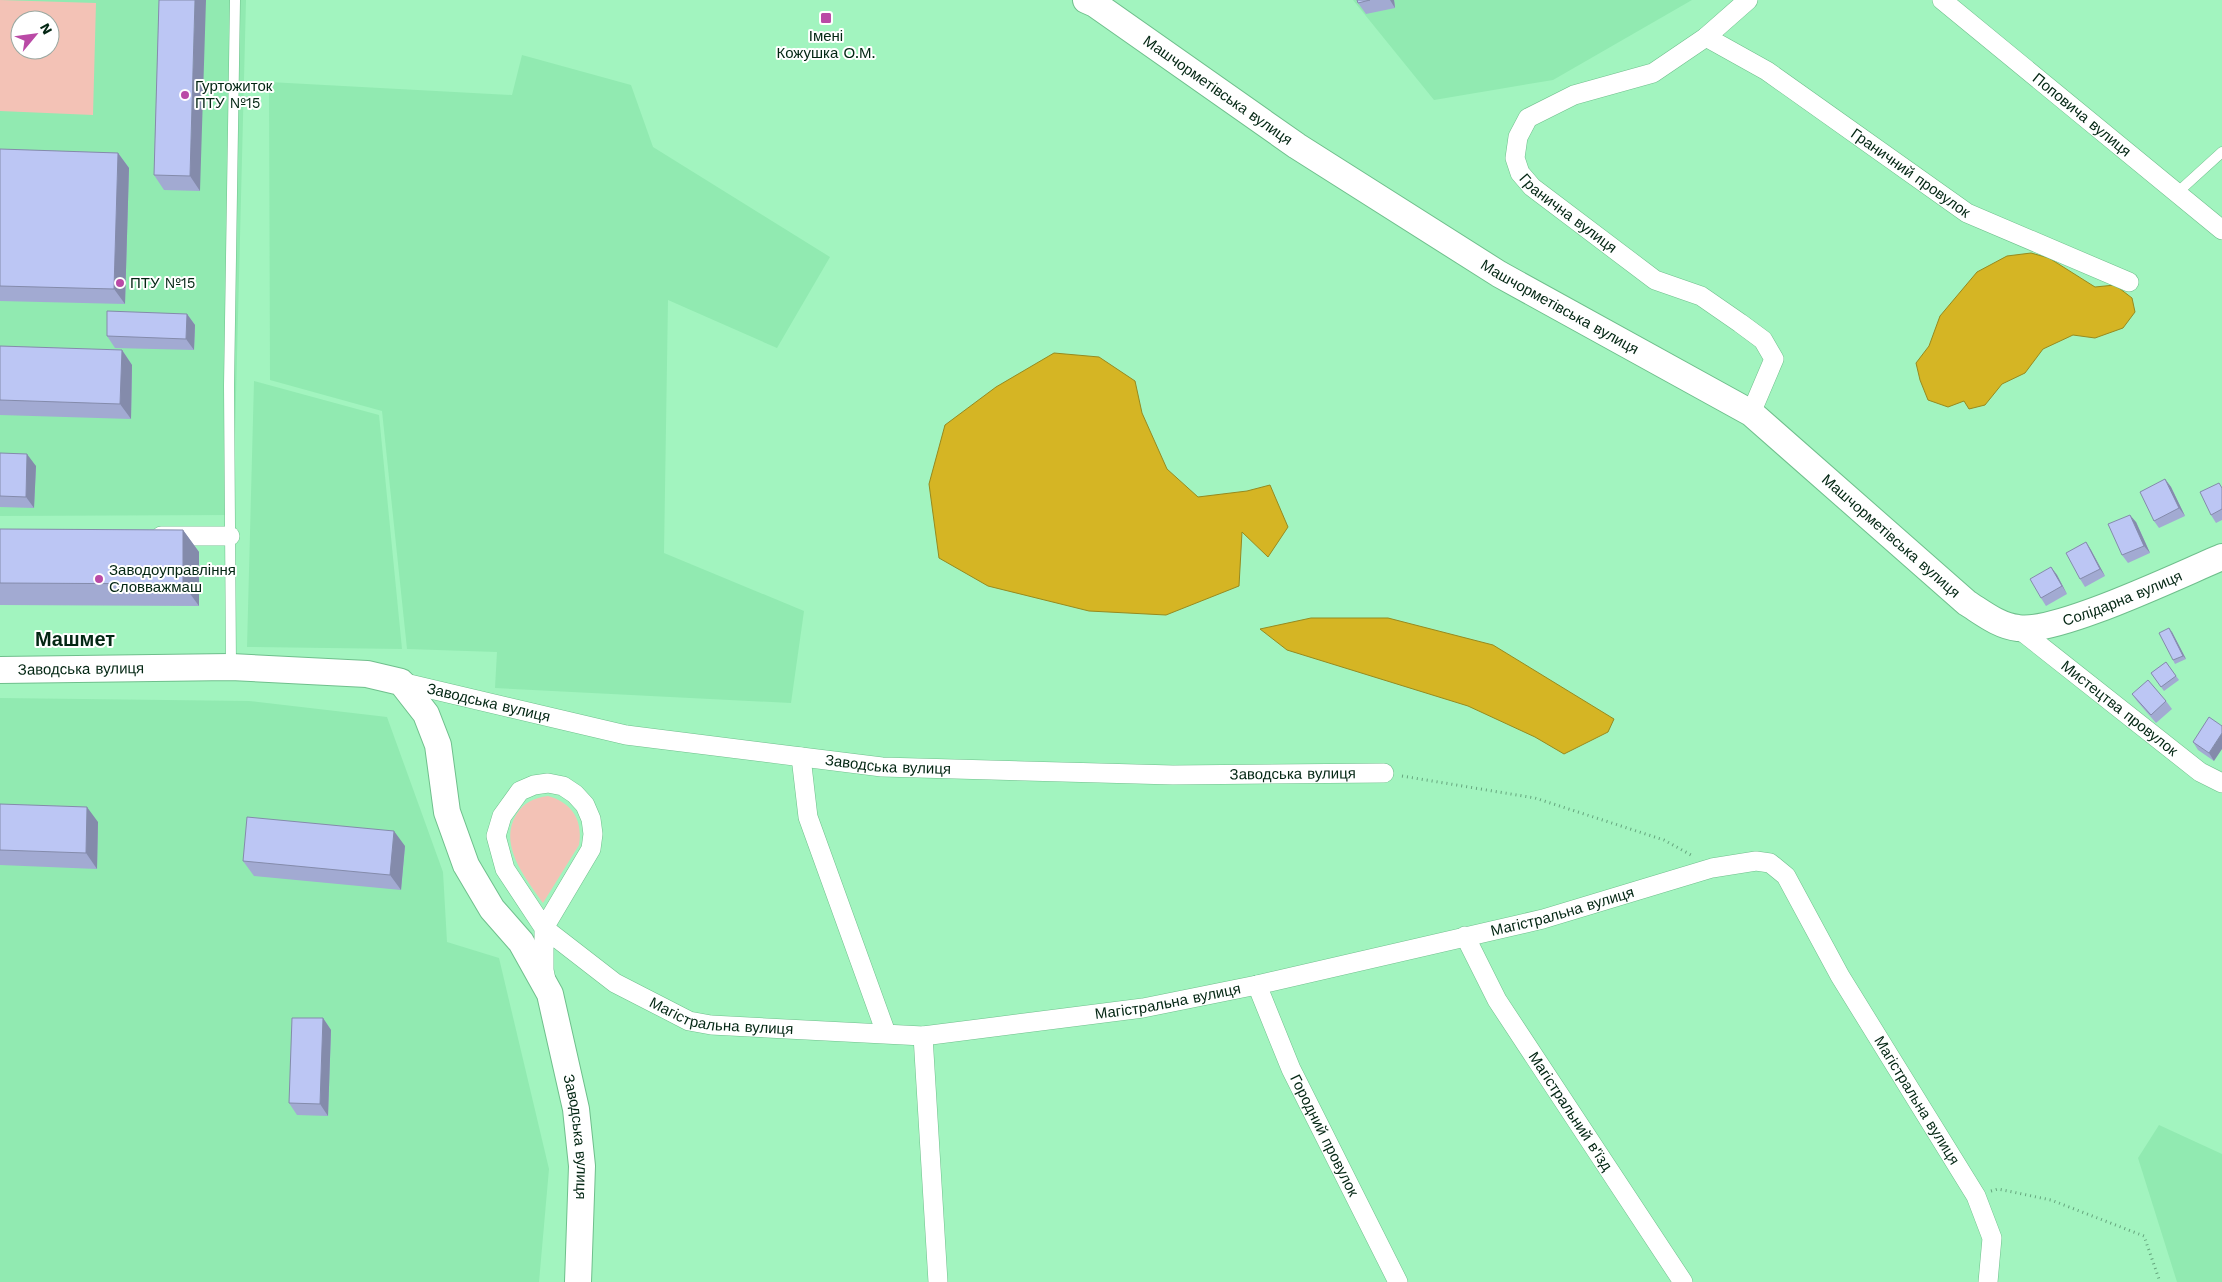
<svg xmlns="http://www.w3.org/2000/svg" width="2222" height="1282" viewBox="0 0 2222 1282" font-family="'Work Sans',sans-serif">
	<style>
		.built { fill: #91eab1; fill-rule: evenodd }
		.green { fill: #f3c2b6; fill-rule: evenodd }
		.water { fill: #d5b524; stroke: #968a1f }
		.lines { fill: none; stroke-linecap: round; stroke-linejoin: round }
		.lane-casing { stroke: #6fbf8c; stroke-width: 11 }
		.street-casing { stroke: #6fbf8c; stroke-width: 20 }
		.secondary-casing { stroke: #6fbf8c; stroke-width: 28 }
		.path { stroke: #65a57d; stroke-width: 3; stroke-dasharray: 1 4; stroke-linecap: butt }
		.lane { stroke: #fff; stroke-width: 10 }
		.street { stroke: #fff; stroke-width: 19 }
		.secondary { stroke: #fff; stroke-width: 26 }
		.wall { fill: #a2aad2 }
		.shaded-wall { fill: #848bab }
		.building { fill: #bcc6f4; stroke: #848bab }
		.poi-dot { fill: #ba4aa6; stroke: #fff; stroke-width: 2 }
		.labels { text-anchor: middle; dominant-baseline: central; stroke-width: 4; stroke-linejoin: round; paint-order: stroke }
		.poi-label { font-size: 15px; fill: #032613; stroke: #fff; text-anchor: start }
		.street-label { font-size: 15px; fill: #032613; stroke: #fff }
		.district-label { font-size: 20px; font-weight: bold; fill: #032613; stroke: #fff }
	</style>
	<rect width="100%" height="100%" fill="#a2f4bf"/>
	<path class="built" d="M0,0H246L233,515L0,516ZM20,20H50V50H20Z
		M1353,0H1692L1553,80L1434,100Z
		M522,55L631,85L653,147L830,257L777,348L668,300L664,553L804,611L791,703L495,688L497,652L407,649L382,411L270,380L269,82L512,95Z
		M254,381L379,415L402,649L247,647Z
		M0,698L249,701L387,717L443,872L447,942L499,958L549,1169L539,1282H0Z
		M2159,1125L2222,1154V1282H2177L2138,1158Z"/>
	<path class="green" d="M0,0L96,3L93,115L0,111ZM20,20H50V50H20Z
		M548,796C573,803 583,821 579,845L543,903C526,879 498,845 516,815C524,802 534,798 548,796Z"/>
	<path class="water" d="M2031,253L2049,258L2095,287L2115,285L2132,298L2135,312L2123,328L2095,338L2073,335L2043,349L2025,373L2002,384L1985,405L1969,409L1964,401L1948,407L1928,400L1920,380L1916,363L1929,346L1940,316L1977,272L2007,256Z
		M1054,353L1099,357L1135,381L1142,413L1167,469L1198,497L1247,491L1270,485L1288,527L1268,557L1242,532L1239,586L1166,615L1089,611L988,586L939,558L929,484L945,425L996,387Z
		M1311,618H1388L1493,645L1614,719L1608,732L1564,754L1535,737L1468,706L1287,650L1260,629Z"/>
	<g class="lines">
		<g class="lane-casing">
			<path id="lane" d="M2178,192L2222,152
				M231,666L229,386L235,0"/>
		</g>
		<g class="street-casing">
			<g id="street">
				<path id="s1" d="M1748,0L1706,37L1653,73L1574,95L1528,118L1518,137L1515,158L1520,173L1532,187L1655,280L1701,296L1740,323L1763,340L1774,359L1751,413"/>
				<path id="s2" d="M1942,0L2222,230"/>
				<path id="s3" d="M1706,37L1767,71L1967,213L2129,282"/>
				<path d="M161,536H230"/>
				<path id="s4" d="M2019,629L2200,772L2222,783"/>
				<path id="s5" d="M401,682L626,735L882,767L1173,775L1384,773"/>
				<path d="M801,757L808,817L886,1033"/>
				<path id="s6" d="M1465,936L1497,1000L1683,1282"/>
				<path id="s7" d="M546,980L544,970V928L591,849L593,834L591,819L585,805L575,794L563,786L548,783L534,785L520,791L502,816L496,836L505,869L544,928L615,983L689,1021L711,1025L923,1036L1143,1008L1257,985L1543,919L1712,868L1756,861L1770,863L1786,876L1840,976L1976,1196L1992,1238L1988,1282"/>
				<path id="s8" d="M1257,985L1291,1069L1398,1282"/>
				<path d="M923,1036L938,1282"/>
			</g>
		</g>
		<g class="secondary-casing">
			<g id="secondary">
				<path id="s9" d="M1086,0L1095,4L1297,146L1499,274L1751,413L1967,603C1983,613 1999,626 2018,628C2057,634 2181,574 2222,557"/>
				<path id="s10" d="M0,670L231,667L367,674L401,682L426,714L438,745L447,812L466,865L492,909L521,942L550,994L576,1109L582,1166L578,1282"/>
			</g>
		</g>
		<path class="path" d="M1402,776L1535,798L1664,840L1691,855
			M1991,1191L1998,1189L2051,1200L2144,1236L2160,1282"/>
		<use href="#lane" class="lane"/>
		<use href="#street" class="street"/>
		<use href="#secondary" class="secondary"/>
	</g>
	<path class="wall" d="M159,0L200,191L164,190L154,175Z
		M1357,0H1394L1395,8L1366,14L1358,3Z
		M0,149L118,153L129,168L125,304L0,301Z
		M187,314L195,325L194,350L115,348L107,336Z
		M0,346L122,350L132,365L131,419L0,415Z
		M0,453L36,466L34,508L0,507Z
		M2165,479L2171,487L2185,516L2159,528L2154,521Z
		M2222,487V520L2216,523L2211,515Z
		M2136,522L2150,553L2128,563L2122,555Z
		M0,529L183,530L199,552V606L0,605Z
		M2086,542L2091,550L2105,576L2085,587L2080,579Z
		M2051,567L2057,575L2067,594L2046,606L2041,598Z
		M2172,632L2186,659L2175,664L2173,660Z
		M2166,662L2179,680L2164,691L2151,673Z
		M2132,694L2166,701L2172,709L2156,723L2137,701Z
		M2209,717L2214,761L2198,750L2193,742Z
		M0,804L98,822L97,869L0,865Z
		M405,846L401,890L254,876L243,861Z
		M323,1018L331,1030L328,1116L297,1115L289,1103Z"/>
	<path class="shaded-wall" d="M195,0H206L200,191L190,176Z
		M1390,0H1394L1395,8Z
		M118,153L129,168L125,304L114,289Z
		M187,314L195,325L194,350L186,339Z
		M122,350L132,365L131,419L120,404Z
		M27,454L36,466L34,508L26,497Z
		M2165,479L2171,487L2185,516L2179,508Z
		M2130,515L2136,522L2150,553L2144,546Z
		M183,530L199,552V606L183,584Z
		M2086,542L2091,550L2105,576L2100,569Z
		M2051,567L2057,575L2067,594L2062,586Z
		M2169,628L2172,632L2186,659L2183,656Z
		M2222,733V749L2214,761L2209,753Z
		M87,807L98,822L97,869L86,853Z
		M394,831L405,846L401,890L390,875Z
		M323,1018L331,1030L328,1116L320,1104Z"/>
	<path class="building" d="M159,0H195L190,176L154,175Z
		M1357,0H1370L1358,3Z
		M0,149L118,153L114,289L0,286Z
		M107,311L187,314L186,339L107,336Z
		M0,346L122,350L120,404L0,400Z
		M0,453L27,454L26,497L0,496Z
		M2165,479L2179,508L2154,521L2140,492Z
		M2219,483L2222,488V509L2211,515L2200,492Z
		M2130,515L2144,546L2122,555L2108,524Z
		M0,529L183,530V584L0,583Z
		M2086,542L2100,569L2080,579L2066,553Z
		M2051,567L2062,586L2041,598L2030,579Z
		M2169,628L2183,656L2173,660L2159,633Z
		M2166,662L2176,676L2161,687L2151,673Z
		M2148,680L2166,701L2151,715L2132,694Z
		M2209,717L2222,726V733L2209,753L2193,742Z
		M0,804L87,807L86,853L0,850Z
		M247,817L394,831L390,875L243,861Z
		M292,1018H323L320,1104L289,1103Z"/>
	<g class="poi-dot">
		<rect x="820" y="12" width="12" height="12" rx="2.5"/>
		<circle cx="185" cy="95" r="5"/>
		<circle cx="120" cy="283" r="5"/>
		<circle cx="99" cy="579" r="5"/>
	</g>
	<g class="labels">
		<g class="poi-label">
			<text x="826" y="36" text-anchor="middle">Імені<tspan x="826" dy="17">Кожушка О.М.</tspan></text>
			<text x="195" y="86">Гуртожиток<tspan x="195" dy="17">ПТУ №15</tspan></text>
			<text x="130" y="283">ПТУ №15</text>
			<text x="109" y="570">Заводоуправління<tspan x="109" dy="17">Словважмаш</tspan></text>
		</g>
		<g class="street-label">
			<text stroke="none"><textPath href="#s9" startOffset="160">Машчорметівська вулиця</textPath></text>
			<text stroke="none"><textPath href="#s2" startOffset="181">Поповича вулиця</textPath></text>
			<text stroke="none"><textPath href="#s3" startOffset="246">Граничний провулок</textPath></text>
			<text stroke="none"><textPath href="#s1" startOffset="375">Гранична вулиця</textPath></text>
			<text stroke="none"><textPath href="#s9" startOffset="565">Машчорметівська вулиця</textPath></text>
			<text stroke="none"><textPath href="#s9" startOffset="970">Машчорметівська вулиця</textPath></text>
			<text stroke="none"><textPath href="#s9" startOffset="1238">Солідарна вулиця</textPath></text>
			<text stroke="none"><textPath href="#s10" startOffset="81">Заводська вулиця</textPath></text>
			<text stroke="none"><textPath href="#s5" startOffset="90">Заводська вулиця</textPath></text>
			<text stroke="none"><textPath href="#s4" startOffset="128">Мистецтва провулок</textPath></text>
			<text stroke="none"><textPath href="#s5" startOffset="495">Заводська вулиця</textPath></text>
			<text stroke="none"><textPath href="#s5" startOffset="900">Заводська вулиця</textPath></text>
			<text stroke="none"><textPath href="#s7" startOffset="1480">Магістральна вулиця</textPath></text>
			<text stroke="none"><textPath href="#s7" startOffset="1075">Магістральна вулиця</textPath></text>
			<text stroke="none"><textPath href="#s7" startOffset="624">Магістральна вулиця</textPath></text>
			<text stroke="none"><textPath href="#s7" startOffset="1975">Магістральна вулиця</textPath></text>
			<text stroke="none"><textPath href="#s6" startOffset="205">Магістральний в'їзд</textPath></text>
			<text stroke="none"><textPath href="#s8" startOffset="165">Городний провулок</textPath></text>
			<text stroke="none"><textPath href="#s10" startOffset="900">Заводська вулиця</textPath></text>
		</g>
		<g class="district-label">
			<text x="75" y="639">Машмет</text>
		</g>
	</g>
	<g transform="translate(35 35) rotate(61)"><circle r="24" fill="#ffffff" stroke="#9aa8a1"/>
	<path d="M0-4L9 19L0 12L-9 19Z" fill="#ba4aa6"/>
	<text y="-8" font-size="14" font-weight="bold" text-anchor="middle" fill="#032613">N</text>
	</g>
</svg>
